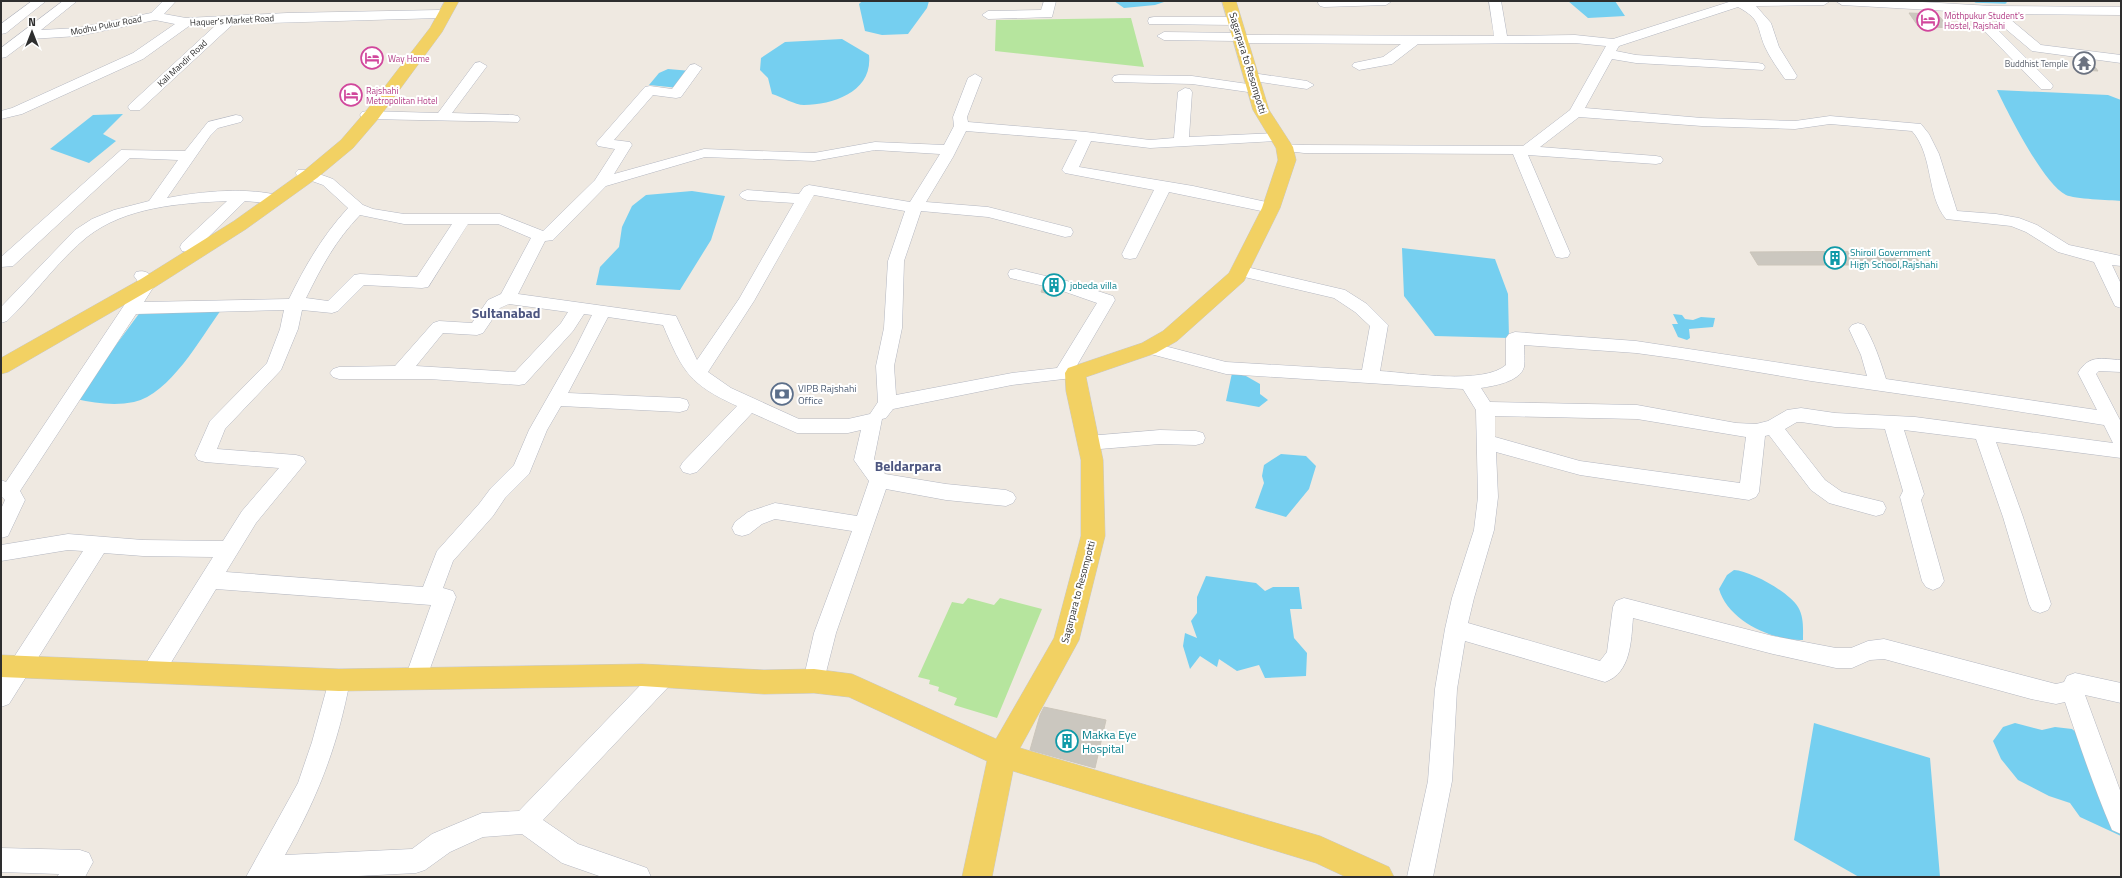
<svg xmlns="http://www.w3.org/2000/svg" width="2122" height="878" viewBox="0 0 2122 878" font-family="'Titillium Web',sans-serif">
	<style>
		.green { fill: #b6e59e }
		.water { fill: #75cff0 }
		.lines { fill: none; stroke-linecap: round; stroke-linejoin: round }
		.stream { stroke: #75cff0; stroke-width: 3.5 }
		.building { fill: #cbc7bf; stroke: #cbc5ba }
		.minor-casing { stroke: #b4b7c1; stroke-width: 1 }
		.major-casing { stroke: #c9c9c9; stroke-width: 1 }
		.minor { fill: #fff; fill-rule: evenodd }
		.major { fill: #f2d163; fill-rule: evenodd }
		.labels { text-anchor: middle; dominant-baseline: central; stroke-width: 4; stroke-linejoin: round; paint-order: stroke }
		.far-hotel-label { font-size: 9px; fill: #b23c85; stroke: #fff; text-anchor: start }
		.far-street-label { font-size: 9px; fill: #2e2e2e; stroke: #fff }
		.far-worship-label { font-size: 9px; fill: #5b616d; stroke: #fff; text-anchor: end }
		.street-label { font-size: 10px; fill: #2e2e2e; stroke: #fff }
		.culture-label { font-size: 10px; fill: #0d838f; stroke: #fff; text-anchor: start }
		.service-label { font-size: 10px; fill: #4e5e75; stroke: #fff; text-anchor: start }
		.near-culture-label { font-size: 12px; fill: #0d838f; stroke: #fff; text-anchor: start }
		.district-label { font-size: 14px; font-weight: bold; fill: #4d5680; stroke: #fff }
	</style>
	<rect width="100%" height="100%" fill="#efe9e1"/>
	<path class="green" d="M1131,18L1144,67L995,51L996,20Z
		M968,598L994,605L1000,598L1042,609L997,718L954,705L957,698L938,691L939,687L929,684L930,680L918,677L952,602L963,604Z"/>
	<path class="water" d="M862,1H929L927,8L908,34L882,35L865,31L859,4Z
		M1114,1H1167L1155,5L1124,8Z
		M1568,1H1615L1625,16L1588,18Z
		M842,39L869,55C873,91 834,105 804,105C795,105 782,97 772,94L768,78L760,70L761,58L785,42Z
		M668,69L691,71L679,88L649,85L659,73Z
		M1997,90L2108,95L2121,100V201C2110,200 2074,199 2066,195C2043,183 2009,115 1997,90Z
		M123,114L103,134L116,141L89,163L50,149L93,115Z
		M692,191L725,196L711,240L680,290L596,285L600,267L619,247L622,227L632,206L646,195Z
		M1402,248L1495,259L1508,294L1509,338L1435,336L1404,296Z
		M221,310C200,339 170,394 134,402C114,406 95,403 76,399L141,311Z
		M1673,314L1682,315L1685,319L1693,320L1701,317L1715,318L1713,327L1689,329L1690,338L1687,340L1678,337L1672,324H1678Z
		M1232,373L1246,376L1260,384V394L1268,400L1259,407L1226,401Z
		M1281,454L1306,456L1316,466L1309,489L1286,517L1255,508L1264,483L1262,476L1264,465Z
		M1734,570C1751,571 1789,592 1798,607C1804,617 1803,628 1803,640C1773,641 1728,621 1719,589L1727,575Z
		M1206,576L1256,583L1265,591L1273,587H1299L1302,609H1290L1294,638L1307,653L1306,676L1265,678L1259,665L1237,671L1219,659L1217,667L1200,656L1190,669L1183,646L1185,633L1197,638L1191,621L1197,613V597Z
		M1814,723L1930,758L1940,877H1859L1794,840Z
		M2015,723L2042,730L2055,727L2072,729L2083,738L2121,818V836L2080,817L2070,803L2049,796L2018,780L2001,759L1993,741L2003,727Z"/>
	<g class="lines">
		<path class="stream" d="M1976,1L2005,2"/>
	</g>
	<path class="building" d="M1909,13L1937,14L1950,28L1918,26Z
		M2073,58L2090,60L2098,71L2082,70Z
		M1911,251L1922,265H1758L1750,252Z
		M1043,287L1057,290L1060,292L1057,296L1041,292Z
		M1044,707L1106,720L1095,768L1030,750L1040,715Z"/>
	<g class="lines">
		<g class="minor-casing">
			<path id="minor" d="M32,1H46L6,33L1,34V24Z
				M63,1H77L41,30L78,28L151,13L163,1H176L164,14L186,18L287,13L439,10L445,14L439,18L233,24L140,110H130L128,107L130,104L217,24L189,26L143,59L22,114L1,119V111L12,108L133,53L175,24L155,20L78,36L30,39L6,57L1,58V48Z
				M1044,1H1056L1052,17L988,19L982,15L988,11L1041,10Z
				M1319,1H1392L1386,5L1324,7L1320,6L1318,3Z
				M1489,1H1501L1507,36L1575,35L1613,39L1732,1H1830L1824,5L1756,6L1771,23L1779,47L1797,76L1795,79H1785C1778,69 1770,58 1765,47C1756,26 1762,20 1738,7L1619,46L1616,51L1636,55L1758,63L1763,64L1765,67L1763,70L1636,63L1612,59L1585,108L1702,118L1795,121L1830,116L1921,124L1929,134L1939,154L1957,211L1996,214L2019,218L2037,225L2069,245L2121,256V266L2112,265L2121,284V308L2115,306L2113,302L2094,262L2058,252L2026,232L2011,226L1946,219C1926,195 1934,156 1912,131L1830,124L1795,129L1702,126L1579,117L1540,147L1656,156L1661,157L1663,160L1661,163L1656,164L1528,155L1570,253L1568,257L1562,258L1556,257L1554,253L1513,154L1304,153L1279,150L1277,147L1279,144L1304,145L1523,146L1570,110L1606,46L1575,43L1418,44L1392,64L1359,70L1352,66L1354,63L1383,57L1401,44L1241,43L1236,41L1164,40L1157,36L1164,32L1241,33L1246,35L1494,36Z
				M1836,1H1905L1991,6L2121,7V15L2004,14L2041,45L2121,55V63L2032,51L1988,14L1981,13L2051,83L2053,86L2051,89H2041L1966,12L1842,5Z
				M1154,17H1236L1242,21L1236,25L1149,24L1148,21L1149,18Z
				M480,62L487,66L452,113L513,115L518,116L520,119L518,122L367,119L362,118L360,115L362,112L367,111L438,113L475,63Z
				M695,64L702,68L681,97L676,98L653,95L614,140L630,142L632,145L614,174L704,149L814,153L875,142L944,145L954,126L953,117L968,78L975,74L982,78L967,117L968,122L1086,132L1150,140L1174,138L1178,92L1185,88L1190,89L1192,92L1189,137L1276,133L1281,134L1283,137L1281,140L1276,141L1150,148L1091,141L1079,167L1193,186L1271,203L1277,205L1279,208L1277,211L1271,213L1169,192L1136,258L1130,259L1124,258L1122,254L1154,190L1065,173L1062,170L1077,140L966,131L953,157L926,202L988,207L1071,228L1073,232L1071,236L1065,237L988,217L921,211L904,261L902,328L894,366L896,395L1012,373L1057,368L1097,303L1057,289L1010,278L1008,274L1010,270L1016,269L1067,281L1113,296L1115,300L1076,367L1081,369L1084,373L1081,377L1012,385L893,409L886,418L882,419L874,459L885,474L946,484L1006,490L1013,493L1016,498L1013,503L1006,506L946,500L886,489L836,633L822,688L814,691L806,688L803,681L814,633L852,531L775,519L762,524L749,534L742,536L735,534L732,528L735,522L748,512L775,503L857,516L869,481L854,460L861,430L848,433H797L752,413L697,472L690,474L683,472L680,467L683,462L737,406C689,384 683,372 663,325L608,317L568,393L680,398L687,400L689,405L687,410L680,412L561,406L547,430L529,474L505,498L493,516L453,561L443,588L453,591L456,597L424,685L416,688L408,685L405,678L431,605L216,589L161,679L153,682L145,679L142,672L145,665L213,557L143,556L104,553L9,704L1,707V677L83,551L68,550L1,561V545L68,534L143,540L223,541L242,511L279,468L205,462L198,460L195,455L210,421L267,363L280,329L284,310L136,314L20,491L25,500L8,536L1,538V509L5,500L1,496V480L6,482L139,283L134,276L136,272C146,269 151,274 156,283L144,302L289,299C305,266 323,235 348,208L323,185L298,176L295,173L298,170H308L333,179L363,205L373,209L404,214H500L543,231L595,180L615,149L598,146L596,143L645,87L650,86L672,89L690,65ZM875,150L940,154L910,202L809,185L804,187L799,194L747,190L742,192L739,195L742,198L747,200L794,203L739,299L697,360L676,316L518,294L545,241L553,240L606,186L705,157L814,161ZM814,195L905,211L888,261L884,328L876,366L878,402L870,414L848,419H799L731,388L708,372L754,301ZM360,215L404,224H452L417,277L360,274L354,275L328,301L306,298C322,266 335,241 360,215ZM468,224H498L531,238L501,294L488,300L472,323L439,321L433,323L395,366L339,367L333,369L330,373L333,377L339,379H429L519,385L525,384L573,331L584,314L592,315L574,351L529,430L514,465L491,488L479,504L437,551L423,587L226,572L256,523L306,462L303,457L296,455L217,449L225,429L281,370L298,329L302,310L332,313L338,311L364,285L422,288L428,287ZM509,304L568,312L561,323L515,372L416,366L443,333L477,335L483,333L500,308Z
				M1252,73L1307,81L1314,85L1307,89L1247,80L1245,77Z
				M1119,75L1192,76L1255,85L1262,89L1255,93L1192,84L1114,82L1112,79L1114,76Z
				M236,115L241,116L243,119L241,122L218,128L210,136L167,198C204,191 246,187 282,196L285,199L282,202L277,204L245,201L194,251L188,252L182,251L180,247L182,243L227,201C180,203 125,207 87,237C61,258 40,287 17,311L7,321L1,323V307L75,230L92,219L114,210L149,201L178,160L130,158L13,266L1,267V257L121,150L185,151L208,122Z
				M1242,266L1345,290L1367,304L1388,325L1380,371C1411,373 1483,385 1506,365V338L1509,334L1515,332L1636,341L1867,376L1861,355L1849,329L1852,325L1858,323L1864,325C1874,342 1880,360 1886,379L2097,410L2078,373C2089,354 2102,359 2121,360V372L2099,371L2096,374L2121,422V458L1996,442L2023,517L2051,604L2048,610L2040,613L2032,610L2029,604L2003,517L1976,439L1904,430L1924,494L1921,500L1944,581L1940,587L1933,590L1926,587L1922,581L1900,497L1903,491L1885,429L1835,427L1801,422H1797L1785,429L1825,480L1842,492L1883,502L1886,508L1883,514L1876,516L1829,503L1811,490L1769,435L1765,436L1759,492L1756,497L1749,500L1580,475L1496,452L1498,497L1494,530L1474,598L1468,623L1600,661L1607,652L1613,607L1616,601L1624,598L1773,636L1836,648H1851L1868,641L1884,639L2056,684L2064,682L2067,676L2075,673L2121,683V703L2085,695L2121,793V834L2112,830C2094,788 2080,746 2065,702L2056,704L2031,699L1884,659L1870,660L1852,668H1836L1773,654L1633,618C1631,641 1631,673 1605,682L1465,641L1457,689L1452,781L1433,877H1407L1428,781L1435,689L1445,629L1452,598L1474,530L1478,497L1476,410L1463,389L1226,374L1143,352L1140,348L1143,344L1149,342L1226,362L1362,370L1370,326L1355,312L1334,298L1236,275L1234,271L1236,267ZM1524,345L1636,353L1680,359L1811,381L1965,403L2104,425L2113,443L1915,417L1835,413L1801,408L1787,410L1768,421L1756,424L1736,423L1637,405L1490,402L1481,388C1493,386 1520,382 1524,367C1525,360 1524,351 1524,345ZM1495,416L1637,419L1746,437L1740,483L1580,461L1495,437Z
				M1160,430L1196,431L1203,433L1205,438L1203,443L1196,445L1160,444L1088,450L1081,448L1078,443L1081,438L1088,436Z
				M664,666L672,669L675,676L672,683L543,820L578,844L647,868L651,877H602L562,863L522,834L483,837L450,852L425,870L416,873L339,877H246L298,783L312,742L331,673L339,670L347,673L350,680C338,745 318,797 285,855L412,849L432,834L482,813L519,811L656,669Z
				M1,848L80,850L89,853L93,862L85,877H57L59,874L1,872Z"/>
		</g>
		<g class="major-casing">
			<path id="major" d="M445,1H459L442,32L378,119L353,148L317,178L246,229L155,287L8,372L1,374V358L141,279L234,221L305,170L341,140L366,111L430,28Z
				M1222,1H1236L1269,110L1293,147L1296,160L1280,208L1244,281L1177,341L1156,353L1086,377L1103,460L1105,536L1079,640L1020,748L1320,836L1389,867L1394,877H1346L1316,863L1013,771L992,877H962L987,761L849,697L814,693L764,694L642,686L339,691L1,677V655L339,669L642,664L764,670L814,669L852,674L861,678L996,739L1054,638L1081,536V460L1066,391L1065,373L1068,368L1142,343L1163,331L1229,273L1262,208L1278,160L1276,148L1253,110Z"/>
		</g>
		<use href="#minor" class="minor"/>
		<use href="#major" class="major"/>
	</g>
	<defs>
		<g id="hotel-ring" transform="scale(1.15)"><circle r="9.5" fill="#fff" stroke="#d1479c" stroke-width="1.5"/><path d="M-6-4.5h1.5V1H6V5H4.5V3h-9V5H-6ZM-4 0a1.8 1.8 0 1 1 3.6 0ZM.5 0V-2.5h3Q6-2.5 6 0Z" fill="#d1479c"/></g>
		<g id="temple-ring" transform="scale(1.15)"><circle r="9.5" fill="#fff" stroke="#6b7280" stroke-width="1.5"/><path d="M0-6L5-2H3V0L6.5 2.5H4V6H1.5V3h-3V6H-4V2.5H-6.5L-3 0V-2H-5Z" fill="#6b7280"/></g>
		<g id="building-ring" transform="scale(1.15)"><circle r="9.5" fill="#fff" stroke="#0f9aa8" stroke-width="1.5"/><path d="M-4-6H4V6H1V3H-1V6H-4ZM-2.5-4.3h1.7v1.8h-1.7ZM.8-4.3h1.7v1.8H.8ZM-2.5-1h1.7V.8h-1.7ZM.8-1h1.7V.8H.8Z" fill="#0f9aa8"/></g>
		<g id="bank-ring" transform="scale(1.15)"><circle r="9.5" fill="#fff" stroke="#5c6f8a" stroke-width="1.5"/><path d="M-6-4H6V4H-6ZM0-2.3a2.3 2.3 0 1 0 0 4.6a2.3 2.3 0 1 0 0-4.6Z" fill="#5c6f8a"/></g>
	</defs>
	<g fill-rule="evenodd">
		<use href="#hotel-ring" x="1928" y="20"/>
		<use href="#hotel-ring" x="372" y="58"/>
		<use href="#temple-ring" x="2084" y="63"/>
		<use href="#hotel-ring" x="351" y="95"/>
		<use href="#building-ring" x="1835" y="258"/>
		<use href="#building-ring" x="1054" y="285"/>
		<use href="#bank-ring" x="782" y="394"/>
		<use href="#building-ring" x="1067" y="741"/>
	</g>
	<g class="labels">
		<g class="far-hotel-label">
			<text x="1944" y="15">Mothpukur Student's<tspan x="1944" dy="10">Hostel, Rajshahi</tspan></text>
			<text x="388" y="58">Way Home</text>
			<text x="366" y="90">Rajshahi<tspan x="366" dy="10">Metropolitan Hotel</tspan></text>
		</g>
		<g class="far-street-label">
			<text transform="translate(232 20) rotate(-3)">Haquer's Market Road</text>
			<text transform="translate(106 25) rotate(-11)">Modhu Pukur Road</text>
			<text transform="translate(182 63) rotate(-43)">Kali Mandir Road</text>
		</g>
		<g class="far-worship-label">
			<text x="2068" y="63">Buddhist Temple</text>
		</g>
		<g class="street-label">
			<text transform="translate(1248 63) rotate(73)">Sagarpara to Resompotti</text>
			<text transform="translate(1078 592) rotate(-75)">Sagarpara to Resompotti</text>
		</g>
		<g class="culture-label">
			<text x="1850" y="252">Shiroil Government<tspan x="1850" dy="12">High School,Rajshahi</tspan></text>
			<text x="1070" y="285">jobeda villa</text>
		</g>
		<g class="service-label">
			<text x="798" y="388">VIPB Rajshahi<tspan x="798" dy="12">Office</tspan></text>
		</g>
		<g class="near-culture-label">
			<text x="1082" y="734">Makka Eye<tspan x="1082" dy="14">Hospital</tspan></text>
		</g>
		<g class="district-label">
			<text x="506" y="312">Sultanabad</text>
			<text x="908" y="465">Beldarpara</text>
		</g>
	</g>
	<rect width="2122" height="878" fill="none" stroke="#2e2e2e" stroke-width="4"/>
	<g transform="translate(32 32)" stroke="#ffffff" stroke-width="3" paint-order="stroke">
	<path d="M0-3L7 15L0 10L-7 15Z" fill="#2e2e2e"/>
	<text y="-6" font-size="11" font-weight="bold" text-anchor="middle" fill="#2e2e2e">N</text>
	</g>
</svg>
